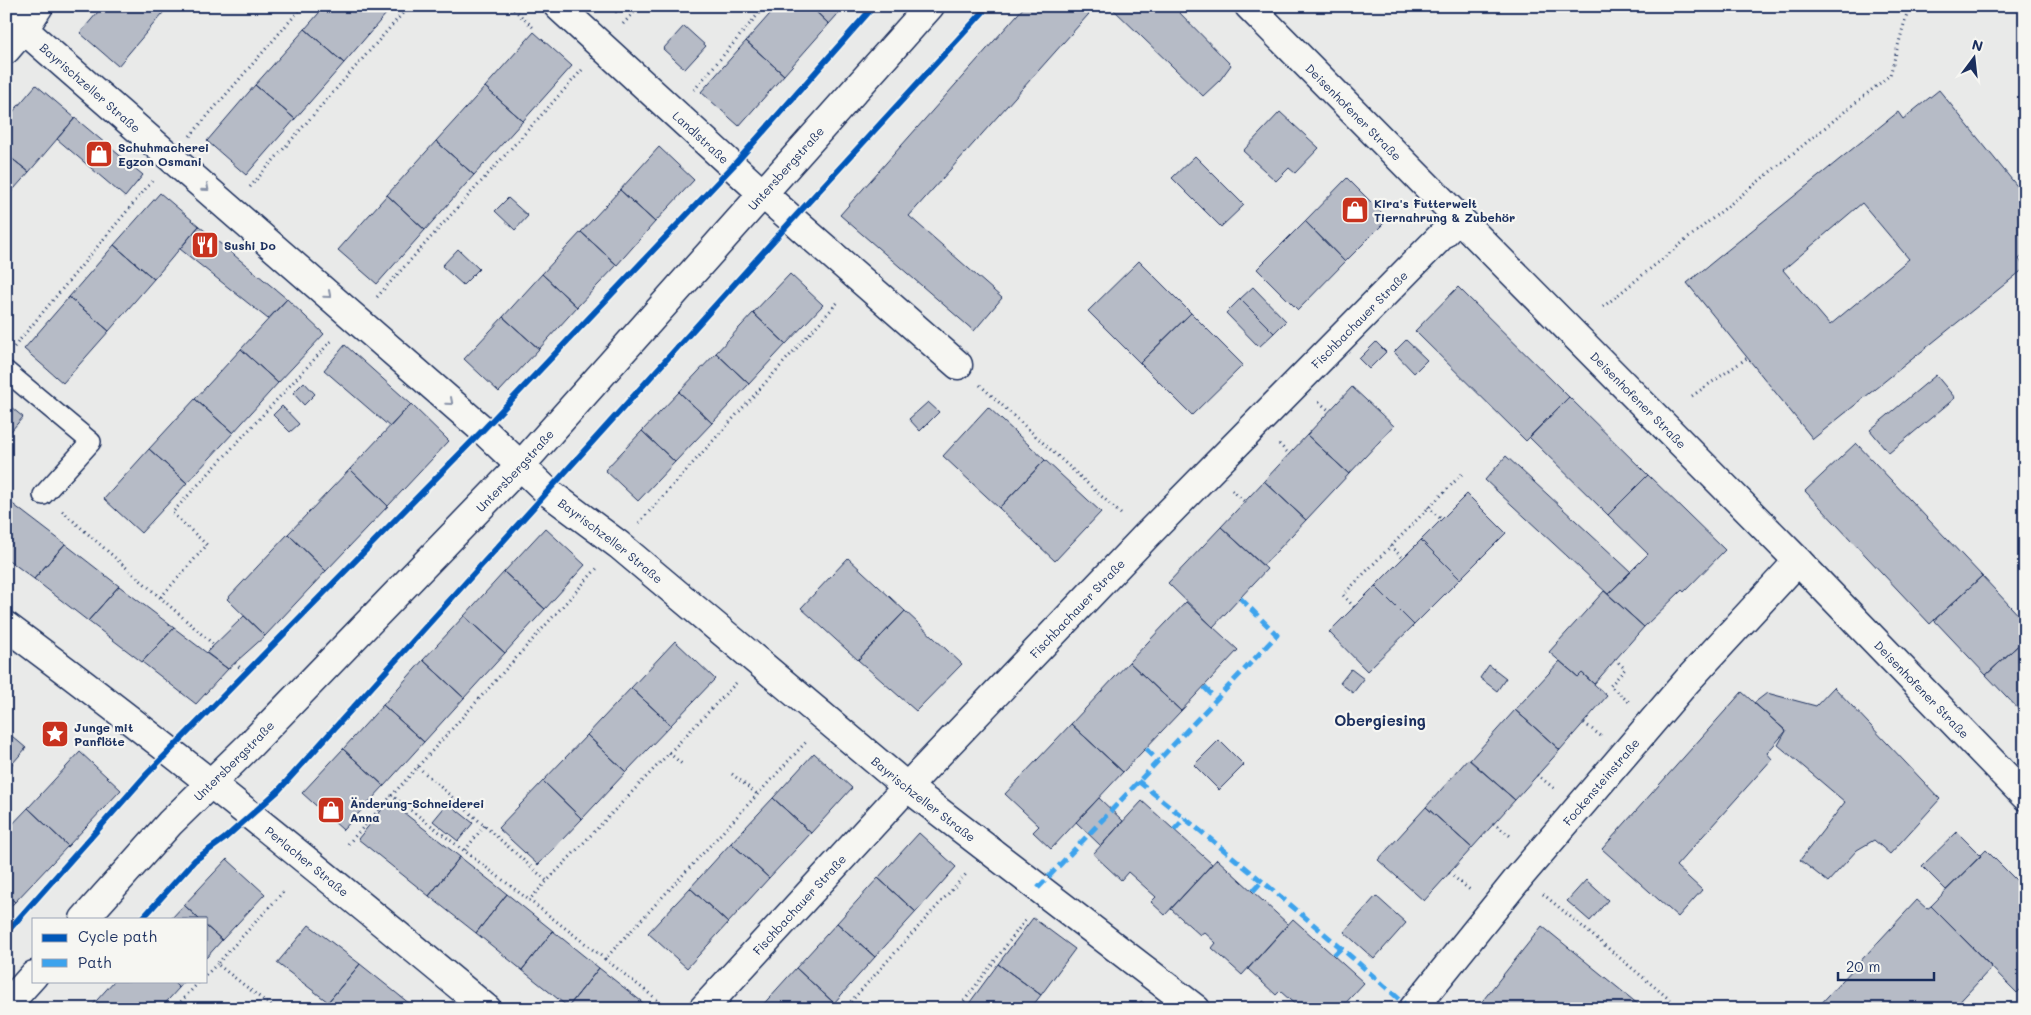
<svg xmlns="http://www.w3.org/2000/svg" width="2031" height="1015" viewBox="0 0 2031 1015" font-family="Mali,sans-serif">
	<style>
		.building { fill: #b6bbc6; stroke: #1b2f5e; fill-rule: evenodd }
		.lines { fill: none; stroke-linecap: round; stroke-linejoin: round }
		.lane-casing { stroke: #1b2f5e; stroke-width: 22 }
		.street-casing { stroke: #1b2f5e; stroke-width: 31 }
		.path { stroke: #1b2f5e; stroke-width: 3; stroke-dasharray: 1 4; stroke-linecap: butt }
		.lane { stroke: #f6f6f2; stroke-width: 19 }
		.street { stroke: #f6f6f2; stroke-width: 28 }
		.quiet { stroke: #3da3ed; stroke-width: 5; stroke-dasharray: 10 5; stroke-linecap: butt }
		.cycleway-casing { stroke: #f6f6f2; stroke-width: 9 }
		.cycleway { stroke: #0057b8; stroke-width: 6 }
		.oneway { stroke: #8892a8 }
		.labels { text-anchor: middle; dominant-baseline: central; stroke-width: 4.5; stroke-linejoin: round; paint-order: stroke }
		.street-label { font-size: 12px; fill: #1b2f5e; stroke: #f6f6f2 }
		.poi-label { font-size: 12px; font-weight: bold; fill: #1b2f5e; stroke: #f6f6f2; text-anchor: start }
		.quarter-label { font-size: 15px; font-weight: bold; fill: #1b2f5e; stroke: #f6f6f2 }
	</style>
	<rect width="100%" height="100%" fill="#e9eae9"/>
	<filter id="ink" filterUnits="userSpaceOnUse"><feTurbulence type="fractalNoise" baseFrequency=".02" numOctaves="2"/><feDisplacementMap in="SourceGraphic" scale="10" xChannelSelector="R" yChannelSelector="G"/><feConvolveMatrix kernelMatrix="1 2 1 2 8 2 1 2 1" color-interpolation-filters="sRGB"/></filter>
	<g filter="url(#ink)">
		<path class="building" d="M103,6H166L168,7L118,66L80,33Z
			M325,6H391L392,7L344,63L305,29Z
			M609,6H622L616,13Z
			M777,6H810L829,24L784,75L746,41Z
			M810,6H845L829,24Z
			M1025,6H1096L909,216L1002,298L974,331L840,215Z
			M1110,6H1173L1231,65L1220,80L1203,96Z
			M684,26L706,46L685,69L663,49Z
			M305,29L344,63L295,119L255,85Z
			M534,32L572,66L523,121L485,87Z
			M746,41L784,75L739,126L701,92Z
			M36,85L75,118L29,172L6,154V120Z
			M255,85L295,119L246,175L207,141Z
			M485,87L523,121L474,175L436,141Z
			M1939,90L2025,196V254L2019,259L2025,268L1813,439L1687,283L1898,112L1903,119ZM1862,203L1909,259L1830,325L1783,270Z
			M1280,112L1319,148L1295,173L1289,168L1276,181L1243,151Z
			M75,118L143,175L125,197L57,139Z
			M436,141L474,175L425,230L387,195Z
			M659,147L694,180L655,222L620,190Z
			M6,154L29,172L6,198Z
			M1195,156L1244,205L1221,227L1172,178Z
			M1347,178L1388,219L1345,262L1305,221Z
			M620,190L655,222L617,265L581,232Z
			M160,193L199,226L154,279L114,245Z
			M387,195L425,230L377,284L338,250Z
			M508,198L528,216L515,230L495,211Z
			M1305,221L1345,262L1298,310L1257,269Z
			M199,226L287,299L268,319L180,249Z
			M581,232L617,265L577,307L542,274Z
			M114,245L154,279L109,331L69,297Z
			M458,249L479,269L463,285L442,266Z
			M1139,261L1191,313L1140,363L1088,311Z
			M542,274L577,307L539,349L503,317Z
			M790,274L823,305L786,344L753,313Z
			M1253,287L1286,321L1274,333L1240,299Z
			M1458,287L1569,397L1526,441L1415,331Z
			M69,297L109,331L63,383L24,349Z
			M287,299L324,334L278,383L241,349Z
			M1240,299L1274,333L1259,347L1226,313Z
			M753,313L786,344L749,384L716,353Z
			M1191,313L1243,365L1192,415L1140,363Z
			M503,317L539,349L499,392L464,359Z
			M1406,340L1427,360L1414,373L1394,352Z
			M1376,342L1386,352L1369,369L1359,359Z
			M345,345L411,404L390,427L324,370Z
			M241,349L278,383L233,433L195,399Z
			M716,353L749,384L712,423L679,392Z
			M1936,375L1955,398L1889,453L1870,430Z
			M304,382L315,394L304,405L293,393Z
			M1352,387L1394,426L1349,474L1307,435Z
			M679,392L712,423L675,462L642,431Z
			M1569,397L1648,475L1608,515L1529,437Z
			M195,399L233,433L187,483L149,449Z
			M928,402L939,412L920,431L909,419Z
			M6,403L23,417L6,437Z
			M411,404L449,441L388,506L350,469Z
			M282,406L299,424L290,432L273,415Z
			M988,407L1045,460L999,508L943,456Z
			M642,431L675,462L638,501L605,470Z
			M1307,435L1349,474L1306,520L1264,481Z
			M1856,443L1982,576L1930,624L1805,491Z
			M149,449L187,483L141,533L104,499Z
			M1506,456L1631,572L1608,594L1485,480Z
			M1045,460L1101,512L1055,561L999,508Z
			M350,469L388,506L326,571L288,534Z
			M1648,475L1725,550L1684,592L1682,590L1644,627L1608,594L1648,554L1608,515Z
			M1264,481L1306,520L1263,566L1221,527Z
			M1467,494L1506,533L1460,579L1421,540Z
			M10,502L65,544L34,579L6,558V507Z
			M1221,527L1267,569L1213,627L1168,583Z
			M545,528L585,565L545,609L504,572Z
			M288,534L326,571L265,636L227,599Z
			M1421,540L1460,579L1414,625L1375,586Z
			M65,544L119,586L88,621L34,579Z
			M848,558L905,611L858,660L801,608Z
			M504,572L545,609L505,653L464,616Z
			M1982,576L2025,622V639L1986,675L1934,620Z
			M119,586L174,628L142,662L88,621Z
			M1375,586L1414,625L1367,671L1329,632Z
			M1604,591L1644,627L1594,684L1582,673L1578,677L1549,652Z
			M1186,602L1238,650L1181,711L1129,662Z
			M905,611L962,664L916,711L858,660Z
			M244,616L265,636L228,669L206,653Z
			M464,616L505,653L464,698L423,660Z
			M174,628L228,669L196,704L142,662Z
			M2025,639V716L1986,675Z
			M675,641L715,679L671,725L631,688Z
			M423,660L464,698L424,742L383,705Z
			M1560,661L1578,677L1582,673L1607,696L1560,750L1515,710Z
			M1129,662L1181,711L1123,772L1071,724Z
			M1489,665L1506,678L1497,691L1480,678Z
			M1351,669L1364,679L1353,693L1340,683Z
			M1834,687L1940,799L1890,854L1874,840L1857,850L1828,882L1800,860L1845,802L1778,745L1786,731L1754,703L1767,693L1816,706Z
			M631,688L671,725L626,772L587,735Z
			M1742,692L1786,731L1767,753L1772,759L1676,866L1702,890L1678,917L1602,849Z
			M383,705L424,742L384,786L343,749Z
			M1515,710L1560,750L1515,800L1470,760Z
			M1071,724L1123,772L1051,849L1033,832L1039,826L1005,794Z
			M6,731L26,748L6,771Z
			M587,735L626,772L582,819L543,781Z
			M1219,740L1244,765L1219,790L1194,765Z
			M343,749L384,786L343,830L302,793Z
			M80,752L121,790L68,846L28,808Z
			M814,753L852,788L811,833L773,798Z
			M1468,759L1515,800L1472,848L1426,807Z
			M543,781L582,819L538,865L498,828Z
			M773,798L811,833L769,878L731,843Z
			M1099,798L1123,821L1101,846L1076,822Z
			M389,801L460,857L429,896L358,839Z
			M1142,801L1212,864L1165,915L1151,902L1156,897L1128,872L1121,880L1093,854Z
			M448,803L473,823L458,841L433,821Z
			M1426,807L1472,848L1424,901L1378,860Z
			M28,808L68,846L15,902L6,894V831Z
			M1957,832L1981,856L1946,890L1922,866Z
			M919,833L956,867L916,912L878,878Z
			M731,843L769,878L728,923L690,888Z
			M1986,850L2025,889V985L2017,993L1931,906Z
			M460,857L507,894L476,933L429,896Z
			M227,859L265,894L222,940L206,926V919H199L184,905Z
			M1217,859L1288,924L1242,975L1212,948L1216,943L1204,932L1200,935L1171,909Z
			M878,878L916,912L875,957L837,923Z
			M1586,880L1608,900L1590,921L1567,901Z
			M690,888L728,923L687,968L648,933Z
			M6,894L15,902L6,911Z
			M507,894L553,931L522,970L476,933Z
			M1376,896L1406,923L1374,959L1344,932Z
			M1917,900L1927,909L1931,906L1992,967L1953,1009H1816Z
			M184,905L199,919H171Z
			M1033,918L1075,949L1041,995L998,964Z
			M1293,919L1364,983L1340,1009H1300L1280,991L1276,995L1248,969Z
			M837,923L875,957L834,1003L796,968Z
			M309,925L360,964L328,1002L277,963Z
			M206,926L222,940L206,958Z
			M1542,926L1644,1009H1476Z
			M553,931L599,968L568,1007L522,970Z
			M360,964L410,1004L406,1009H336L328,1002Z
			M998,964L1041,995L1030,1009H965Z
			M599,968L646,1005L642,1009L568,1007Z
			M796,968L834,1003L828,1009H759Z
			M114,981H172L179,988L160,1009H89Z
			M172,981H185L179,988Z
			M1141,1001L1152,1009H1136Z
			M410,1004L416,1009H406Z"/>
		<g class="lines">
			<g class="lane-casing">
				<path id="lane" d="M6,371L91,442L43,495"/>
			</g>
			<g class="street-casing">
				<g id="street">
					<path id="s1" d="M558,6L763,194L958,365"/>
					<path id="s2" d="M1249,6L1798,561L2025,796"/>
					<path id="s3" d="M6,14L483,430L548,492L619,545L907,787L1196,1009"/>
					<path d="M6,50L24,29L39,6"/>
					<path id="s4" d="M6,626C171,748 329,878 487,1009"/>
					<path id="s5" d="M84,919L170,823L250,745L521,465L930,6"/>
					<path d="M6,1006L34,975"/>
					<path id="s6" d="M703,1009L907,787L1145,537L1459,218"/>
					<path id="s7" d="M1413,1009L1521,875L1687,681L1798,561"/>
				</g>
			</g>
			<path class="path" d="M510,6L535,29
				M623,24L640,6
				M694,90L765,6
				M190,136L303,6
				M250,187L409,6
				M377,297L582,70
				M1603,307L1890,75L1909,6
				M14,347L152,181
				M980,385L1123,516
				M1692,396L1747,358
				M1319,402L1330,411
				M1279,444L1289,454
				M1232,490L1245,502
				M1428,507L1441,519
				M62,511L214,645
				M639,523L839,301
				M1390,546L1403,558
				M161,597L207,545L172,513L333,339
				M1354,607L1343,595L1462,474
				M1615,659L1625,669L1610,686L1629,702
				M235,663L246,673
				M736,683L529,900L605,959L806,742
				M1584,723L1601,736
				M669,753L683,765
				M418,767L547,881
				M732,774L757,794
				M1537,775L1554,788
				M391,795L529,900
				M1493,823L1513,838
				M348,844L599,566
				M465,850L485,825
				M1449,873L1470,890
				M1543,894L1681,1009
				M605,959L669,1009
				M206,975L217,964
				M174,1009L200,981
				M275,1009L217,964L285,890
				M844,1009L968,872
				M958,1009L1027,918
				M1130,1009L1135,1001"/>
			<use href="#lane" class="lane"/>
			<use href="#street" class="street"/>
			<path class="quiet" d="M1204,687L1216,699
				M1146,749L1158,761
				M1138,781C1231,855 1322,929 1410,1009
				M1174,830L1185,818
				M1038,888L1277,635L1240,598
				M1253,891L1263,880
				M1334,955L1342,947"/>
			<g class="cycleway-casing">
				<path id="cycleway" d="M142,919L195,860L224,839L278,791L793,219L983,12L985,6
					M6,933L147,774L483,430L733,166L874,6"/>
			</g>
			<use href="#cycleway" class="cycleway"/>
		</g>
		<defs><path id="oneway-chevron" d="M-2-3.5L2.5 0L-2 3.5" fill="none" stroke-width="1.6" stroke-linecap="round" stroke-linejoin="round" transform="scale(1.25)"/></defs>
		<g class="oneway">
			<use href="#oneway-chevron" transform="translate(206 188) rotate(41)"/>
			<use href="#oneway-chevron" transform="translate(328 295) rotate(41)"/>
			<use href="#oneway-chevron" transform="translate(450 402) rotate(41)"/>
		</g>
	</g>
	<defs>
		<g id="shop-square" transform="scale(1.4375)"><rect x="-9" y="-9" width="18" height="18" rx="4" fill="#c8321e" stroke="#f6f6f2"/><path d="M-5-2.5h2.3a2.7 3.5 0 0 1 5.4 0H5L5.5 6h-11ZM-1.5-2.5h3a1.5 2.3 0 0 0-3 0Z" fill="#fff"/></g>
		<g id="restaurant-square" transform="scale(1.4375)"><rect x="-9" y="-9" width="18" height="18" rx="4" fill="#c8321e" stroke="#f6f6f2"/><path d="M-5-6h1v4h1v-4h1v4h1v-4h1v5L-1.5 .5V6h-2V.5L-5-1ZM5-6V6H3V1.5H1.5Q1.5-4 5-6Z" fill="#fff"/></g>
		<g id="sight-square" transform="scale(1.4375)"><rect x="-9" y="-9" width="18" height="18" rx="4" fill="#c8321e" stroke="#f6f6f2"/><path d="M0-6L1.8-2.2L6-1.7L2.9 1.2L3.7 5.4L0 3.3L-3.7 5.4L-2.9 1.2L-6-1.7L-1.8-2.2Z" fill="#fff"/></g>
	</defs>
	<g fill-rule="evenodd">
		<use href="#shop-square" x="99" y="154"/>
		<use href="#shop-square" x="1355" y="210"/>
		<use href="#restaurant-square" x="205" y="245"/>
		<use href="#sight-square" x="55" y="734"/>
		<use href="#shop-square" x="331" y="810"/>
	</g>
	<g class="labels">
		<g class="street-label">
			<text stroke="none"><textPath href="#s3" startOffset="112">Bayrischzeller Straße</textPath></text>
			<text stroke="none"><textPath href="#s2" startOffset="149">Deisenhofener Straße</textPath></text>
			<text stroke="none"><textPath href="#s1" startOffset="194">Landlstraße</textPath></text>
			<text stroke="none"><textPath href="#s5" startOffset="1028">Untersbergstraße</textPath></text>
			<text stroke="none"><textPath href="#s6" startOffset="952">Fischbachauer Straße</textPath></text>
			<text stroke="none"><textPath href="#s2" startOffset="554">Deisenhofener Straße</textPath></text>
			<text stroke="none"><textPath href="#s5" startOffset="622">Untersbergstraße</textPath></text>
			<text stroke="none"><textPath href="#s3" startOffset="802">Bayrischzeller Straße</textPath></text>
			<text stroke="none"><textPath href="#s6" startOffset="548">Fischbachauer Straße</textPath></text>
			<text stroke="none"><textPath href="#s2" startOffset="959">Deisenhofener Straße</textPath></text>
			<text stroke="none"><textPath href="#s5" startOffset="218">Untersbergstraße</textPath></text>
			<text stroke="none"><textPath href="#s7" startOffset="295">Fockensteinstraße</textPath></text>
			<text stroke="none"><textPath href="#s3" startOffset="1208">Bayrischzeller Straße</textPath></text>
			<text stroke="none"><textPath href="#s4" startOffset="382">Perlacher Straße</textPath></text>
			<text stroke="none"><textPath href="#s6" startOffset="142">Fischbachauer Straße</textPath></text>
		</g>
		<g class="poi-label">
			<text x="118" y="147">Schuhmacherei<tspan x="118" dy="14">Egzon Osmani</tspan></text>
			<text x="1374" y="203">Kira's Futterwelt<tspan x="1374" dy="14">Tiernahrung &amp; Zubehör</tspan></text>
			<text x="224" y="245">Sushi Do</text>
			<text x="74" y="727">Junge mit<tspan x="74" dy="14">Panflöte</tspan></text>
			<text x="350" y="803">Änderung-Schneiderei<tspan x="350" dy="14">Anna</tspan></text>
		</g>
		<g class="quarter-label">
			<text x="1380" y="720">Obergiesing</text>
		</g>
	</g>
	<rect width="2031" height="1015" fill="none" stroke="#f6f6f2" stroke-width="25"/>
	<rect x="12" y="12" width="2006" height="990" fill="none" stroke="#1b2f5e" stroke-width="2" filter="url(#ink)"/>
	<rect x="32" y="918" width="175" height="65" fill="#f6f6f2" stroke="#9ea6b7"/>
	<rect x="42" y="934" width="25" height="8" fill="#0057b8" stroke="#9ea6b7"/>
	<text x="78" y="942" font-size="15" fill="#1b2f5e">Cycle path</text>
	<rect x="42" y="959" width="25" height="8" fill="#3da3ed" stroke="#9ea6b7"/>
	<text x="78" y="968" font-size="15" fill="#1b2f5e">Path</text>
	<g transform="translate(1974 58) rotate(15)" stroke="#f6f6f2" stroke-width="4" paint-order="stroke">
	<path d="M0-4L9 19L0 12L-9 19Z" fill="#1b2f5e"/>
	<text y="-8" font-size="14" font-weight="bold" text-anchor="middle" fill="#1b2f5e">N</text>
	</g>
	<path d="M1838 972v8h96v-8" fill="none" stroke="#1b2f5e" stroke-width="2.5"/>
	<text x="1846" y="972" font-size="15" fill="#1b2f5e" stroke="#f6f6f2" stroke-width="4" paint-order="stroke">20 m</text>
</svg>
